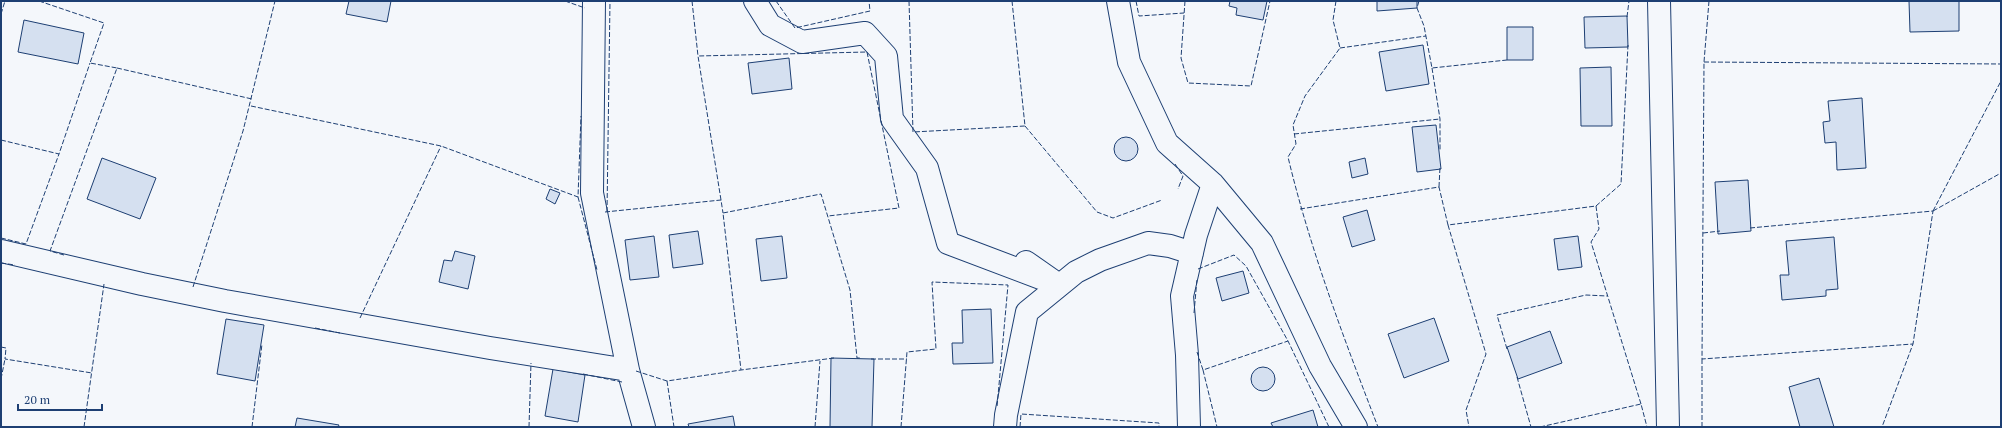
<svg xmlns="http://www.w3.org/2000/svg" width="2002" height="428" viewBox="0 0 2002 428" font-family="'PT Serif',serif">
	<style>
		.building { fill: #d5e0f0; stroke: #1d3f73 }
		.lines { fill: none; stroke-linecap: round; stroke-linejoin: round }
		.street-casing { stroke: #1d3f73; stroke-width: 24 }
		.street { stroke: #f4f7fb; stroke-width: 22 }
		.fence { stroke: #1d3f73; stroke-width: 1; stroke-dasharray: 5 2; stroke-linecap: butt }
	</style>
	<rect width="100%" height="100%" fill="#f4f7fb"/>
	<path class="building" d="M349,1H391L387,22L346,14Z
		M1230,1H1267L1263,20L1236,15L1237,8L1229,6Z
		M1377,1H1417V8L1377,11Z
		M1909,1H1959V31L1910,32Z
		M1627,16L1628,47L1585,48L1584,17Z
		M24,20L84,33L78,64L18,52Z
		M1507,27H1533V60H1507Z
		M1423,45L1429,84L1386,91L1379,52Z
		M789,58L792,89L752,94L748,63Z
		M1611,67L1612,126H1581L1580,68Z
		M1862,98L1866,168L1837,170L1836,142L1825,143L1823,122L1830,121L1828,101Z
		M1436,125L1441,169L1417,172L1412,127Z
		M1114 149a12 12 0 1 1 24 0a12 12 0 1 1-24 0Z
		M102,158L156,178L140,219L87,199Z
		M1365,158L1368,174L1352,178L1349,162Z
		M1748,180L1751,231L1718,234L1715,182Z
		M550,189L560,193L555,204L546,199Z
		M1367,210L1375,240L1352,247L1343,217Z
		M698,231L703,264L673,268L669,235Z
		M654,236L659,277L630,280L625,240Z
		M782,236L787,278L761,281L756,239Z
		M1578,236L1582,267L1558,270L1554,239Z
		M1834,237L1838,289L1826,290V296L1782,300L1780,275H1789L1786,241Z
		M455,251L475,256L468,289L439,282L444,260L452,261Z
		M1243,271L1249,293L1222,301L1216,278Z
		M991,309L993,363L953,364L952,343H963L962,310Z
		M1434,318L1449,361L1404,378L1388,334Z
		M226,319L264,325L255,381L217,374Z
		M1550,331L1562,363L1518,379L1507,347Z
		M831,358L874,359L872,427H830Z
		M1251 379a12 12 0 1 1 24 0a12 12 0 1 1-24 0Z
		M553,369L585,375L578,422L545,416Z
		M1819,378L1834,427H1800L1789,387Z
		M1313,410L1318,427H1273L1271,423Z
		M733,416L735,427H689L688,424Z
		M297,418L339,425L338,427H295Z"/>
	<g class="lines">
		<g class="street-casing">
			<path id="street" d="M594,1L592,193L628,370L644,427
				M755,1L770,25L802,42L865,33L886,56L892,119L927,168L948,243L1059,285L1026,262
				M1118,1L1129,62L1167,143L1213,184L1262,243L1320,366L1356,427
				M1659,1L1668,427
				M1,251L142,284L225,301L490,348L628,370
				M1005,427L1006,415L1027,312L1076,272L1100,260L1148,243L1170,246L1192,253
				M1189,427L1187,355L1182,296L1196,235L1213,184"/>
		</g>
		<use href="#street" class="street"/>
		<path class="fence" d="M39,1L104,23L90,63L117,68L50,251L64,255
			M565,1L585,8
			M692,1L698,56
			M776,1L795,28L870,11L869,1
			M909,1L913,132L1025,126L1012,1
			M1136,1L1139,16L1184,13
			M1185,1L1181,58L1188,83L1251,86L1270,1
			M1336,1L1333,20L1340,48L1305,96L1293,125L1296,144L1288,157C1310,249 1344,339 1378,427
			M1419,1L1417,8L1424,26L1432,68L1507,60
			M1555,1H1629
			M1709,1L1704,62L1702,359L1913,344L1882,427
			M1,14L5,1
			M1627,17L1629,1
			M1340,48L1426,36
			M1704,62L2001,64
			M117,68L252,99
			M1432,68L1440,119V151
			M251,106L441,146L578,197L581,116
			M1025,126L1097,212L1113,218L1162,200
			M1294,134L1440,119
			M1,140L59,154L90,63
			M1175,164L1183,176L1178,189
			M1439,187L1440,167
			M578,197L597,270
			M721,200L698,56L867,52L899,208L828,216
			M1596,206L1599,229L1591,242L1641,404
			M1300,209L1439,187L1448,225L1596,206L1621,184L1628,45
			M1933,211L2001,81
			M1933,211L2001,173
			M605,212L721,200L723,213
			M607,212L610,1
			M1448,225L1486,354L1466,410L1469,427
			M1750,228L1933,211L1913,344
			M1703,233L1720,231
			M1,238L26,244L59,154
			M1,263L15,265
			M1198,269L1234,255L1246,266L1288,341L1329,427
			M193,287L243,131L275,1
			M1194,313L1197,279
			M360,318L441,146
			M315,328L340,333
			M1,347L6,348L5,359L92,373
			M1507,349L1497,315L1586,295L1607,296
			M1197,352L1203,370L1288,341
			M834,358L741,370L723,213L821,194L850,290L857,358H861
			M871,359H907
			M1203,370L1217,427
			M636,371L667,381L741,370
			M583,374L622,382
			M1517,377L1531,427
			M1,379L5,359
			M667,381L674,427
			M84,427L104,284
			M252,427L262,344
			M529,427L531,363
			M815,427L820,361
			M901,427L907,352L936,349L932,282L1008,285L997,407
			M1020,427L1021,414L1159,423V427
			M1540,427L1641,404L1647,427
			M1702,427V359"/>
	</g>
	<rect width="2002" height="428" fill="none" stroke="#1d3f73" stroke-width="4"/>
	<path d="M18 404v6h84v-6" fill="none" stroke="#1d3f73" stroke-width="2"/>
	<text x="24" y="404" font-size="12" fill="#1d3f73" stroke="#f4f7fb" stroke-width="3" paint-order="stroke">20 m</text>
</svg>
